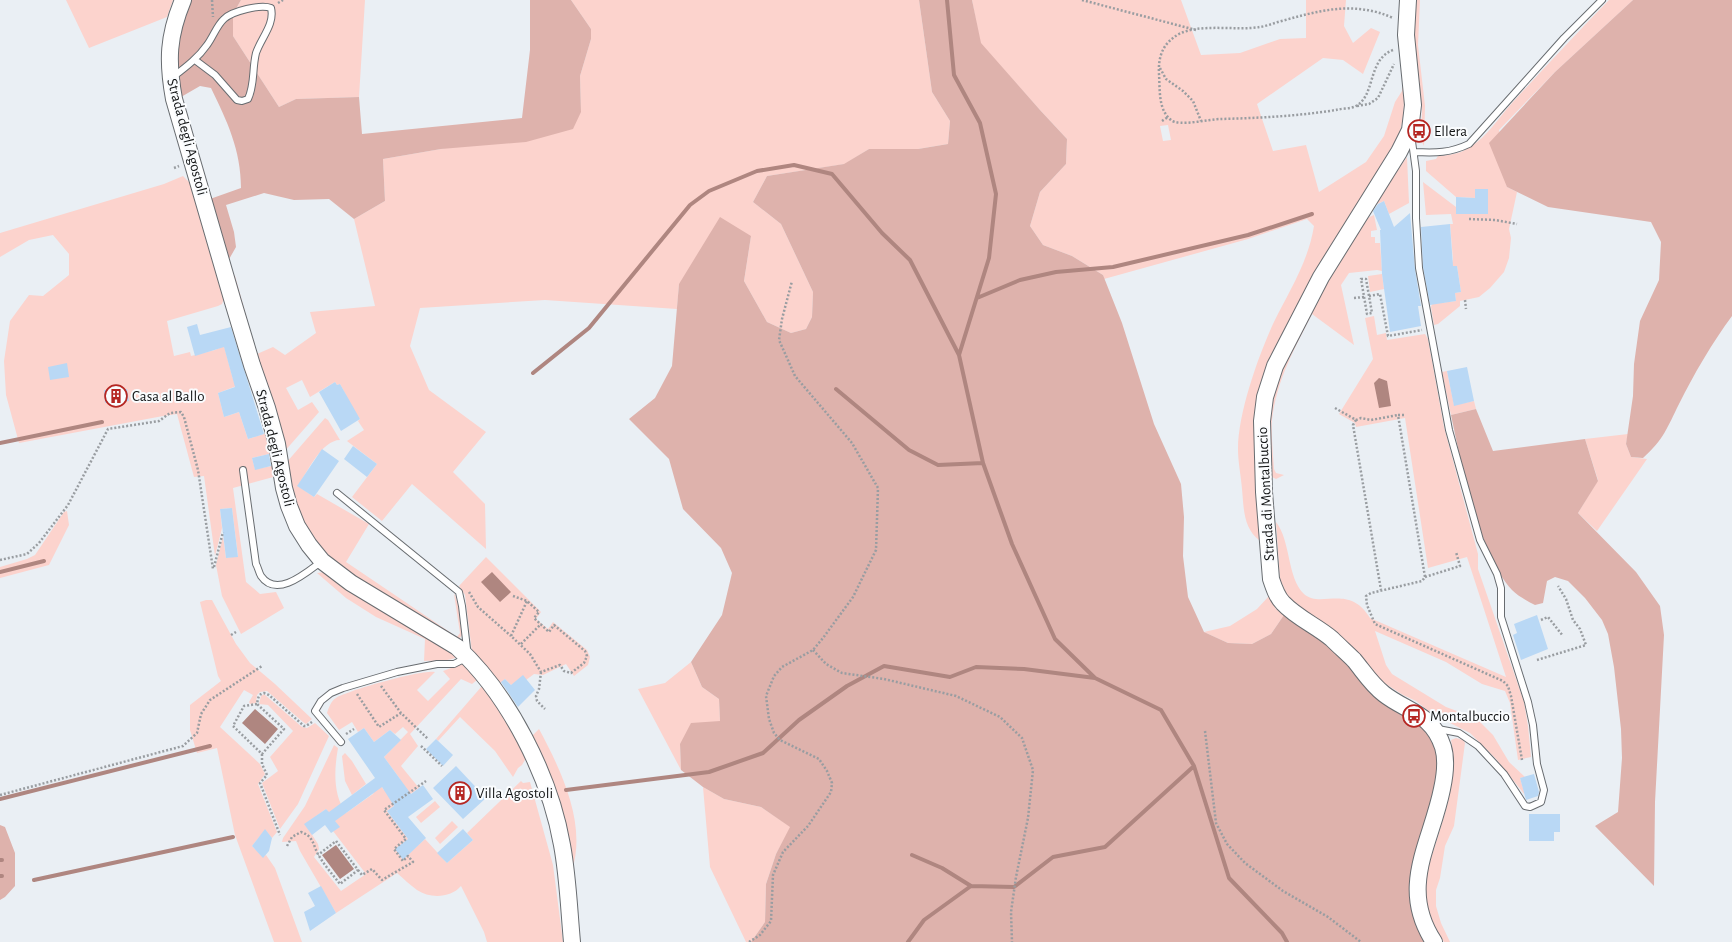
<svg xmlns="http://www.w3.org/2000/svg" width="1732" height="942" viewBox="0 0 1732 942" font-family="'Alegreya Sans',sans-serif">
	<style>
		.green { fill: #fcd3cd; fill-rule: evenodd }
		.forest { fill: #deb2ac }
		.water { fill: #af8680 }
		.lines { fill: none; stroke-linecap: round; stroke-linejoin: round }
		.stream { stroke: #af8680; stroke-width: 4 }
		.building { fill: #b9d8f5 }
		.service-casing { stroke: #686c70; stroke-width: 8 }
		.tertiary-casing { stroke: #686c70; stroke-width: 18 }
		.path { stroke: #999da1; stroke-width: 2.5; stroke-dasharray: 2 2; stroke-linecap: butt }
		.service { stroke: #fff; stroke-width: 6 }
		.tertiary { stroke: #fff; stroke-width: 16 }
		.labels { text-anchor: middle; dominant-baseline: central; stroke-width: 4; stroke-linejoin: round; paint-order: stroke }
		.poi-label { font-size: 15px; fill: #131516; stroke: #fafcfe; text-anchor: start }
		.street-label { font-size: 15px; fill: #131516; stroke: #fafcfe }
	</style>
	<rect width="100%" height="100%" fill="#eaeff4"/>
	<path class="green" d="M66,0H173L167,17L89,48Z
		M241,0H365L359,97L296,99L279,107L233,36V14Z
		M571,0H919L932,92L950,121L948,144L918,149H869L845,164L767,176L753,202L781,224L813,292L812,317L806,329L791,333L767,322L744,281L751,236L679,284L677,309L545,300L420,308L410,346L429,390L486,432L453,472L485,504L486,549L412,484L382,521L352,497L377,464L347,441L364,430L358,421L360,419L344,396L346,395L340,384L337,385L335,382L310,397L302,380L286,388L298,410L312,402L319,412L284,452L230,272L235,276L257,354L273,347L285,355L316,333L310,312L375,306L354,219L385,201L383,159L441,149L581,112L580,76L591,39V29Z
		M972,0H1181L1201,55L1240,53L1280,39L1306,38V0H1346L1344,26L1353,43L1371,28L1380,32L1363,74L1343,60L1323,58L1257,104L1273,151L1306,145L1319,192L1366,162L1384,136L1395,102L1402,91L1403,82C1405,104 1404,121 1397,142L1274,351L1260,541C1243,528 1244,509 1242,489C1241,476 1238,462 1238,449C1238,413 1258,357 1273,324C1289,291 1308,263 1314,226L1307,219L1248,239L1104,279L1103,275L1072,256L1043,245L1030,226L1040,192L1066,164L1067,139L1040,110L980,43ZM1168,125L1171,140L1163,141L1160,126Z
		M1413,0H1420L1418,45L1425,106L1424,146L1421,140L1422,107L1420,91L1413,54Z
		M1609,0H1633L1555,72L1499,130L1507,187L1517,192L1509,229L1511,238L1509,258L1504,272L1490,288L1479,297L1460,301V306L1438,324L1434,325L1431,307L1432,304L1456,301L1455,293L1461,292L1457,266H1451L1453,259L1450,224H1453L1451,214L1426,215L1423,182L1456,207V214H1488V189H1475V198L1456,197L1426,171V161L1436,159L1438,156C1450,155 1460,154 1470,147C1487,137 1499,117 1512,103C1544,68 1576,34 1609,0Z
		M1407,157L1409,203L1389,214L1384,201L1373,206Z
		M183,176L190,183L224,298L222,304L218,306L167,321L174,356L190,352L191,356L215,350L224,346L233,379L245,376L247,382L218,393L224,417L239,412L248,439L267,433L272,451L269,454L252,458L255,469L272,466L275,467L277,476L233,488L246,582L260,594L276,592L284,608L241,634L222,596L216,565L223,536L226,558L238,556L232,508L220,509L222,528L215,556L204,476L194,477L177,414L163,416L19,443L6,395L4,361L10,321L29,295L43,296L69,275V254L53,235L29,240L0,257V233L164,184Z
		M1374,215L1377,230L1371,231V237H1375V243H1380L1382,271L1377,270L1349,273L1341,285L1354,345L1312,314C1294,350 1277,379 1272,420C1271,435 1273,453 1274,469L1276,473L1284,475L1276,479L1272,477L1270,472L1268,421L1274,386L1327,277L1363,220Z
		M1382,274L1384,289L1370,292L1368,276Z
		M1374,316L1377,335L1386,333L1387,340L1425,334L1428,339L1444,427L1478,554V569L1524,702L1528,726L1531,757L1518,760L1510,703L1505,691L1482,684L1446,662L1375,631L1386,665L1392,674L1446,707L1476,718L1493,735L1509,762L1525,777L1520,778L1525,795L1496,759L1470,733L1434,715L1416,701L1403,695L1378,679L1345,640L1327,625L1298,608L1288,598L1280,579L1276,522C1291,541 1287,578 1304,594C1321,609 1349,583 1370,618L1506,677L1467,557L1428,568L1405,418L1356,427L1355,423L1339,414L1373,359L1365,318Z
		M1447,371L1454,405L1474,401L1476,409L1451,415L1442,372Z
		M325,418L328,420L340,440C322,440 307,472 298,486L314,497L317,494L369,524L346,562L457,637L460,633L454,594L455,595L459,607L463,634L458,640H455L401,604L357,578L327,557L302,522L295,506L286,463Z
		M1628,434L1626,444L1631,457L1647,459L1597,531L1578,513L1598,480L1585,439Z
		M67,511L69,525L49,565L0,578V567L27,559L35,555L64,512Z
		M486,557L541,612L536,619L548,629L553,622L587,650L590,657L588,665L574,676L566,664L543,675L534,674L526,680L511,685L505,679L497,686L472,652L465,595L459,586Z
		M325,572L441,642L457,657C449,662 434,660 424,661L425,639L376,617L346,598L317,573Z
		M1269,596L1276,609L1284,615L1271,634L1252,644L1228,643L1204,632L1230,626L1257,609Z
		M206,600H212L236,644L250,663L275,684L312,719L306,724L303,722L267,691L260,692L257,695L256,703L250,704L249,702L253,695L244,690L220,727L260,764L265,774L258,784L277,832L272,838L265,830L252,846L263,857L266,855L275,868L302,942H274L235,835L217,748L197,753L190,730V705L221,681L218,676L200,602Z
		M691,662L702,687L719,699L720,721L680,744L681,770L638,689L665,683Z
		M465,663L477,680L472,684L461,679L410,734L418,746L401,766L419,788L387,811L408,839L395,849L403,859L425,839L447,863L473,840L467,833L521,781L523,783L530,782L553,865L563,942H487L484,932L461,886C451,898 430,899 417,890C410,885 404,879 397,873L336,913L300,851L296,841L282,842L283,838L305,806L334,745L338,748C334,770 333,795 346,813L373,794L378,782L384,790L400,779L384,757L408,732L403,727L395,734L390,730L374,742L364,728L358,732L352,722L339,730L327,713C329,707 331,701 336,698C350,690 420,670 435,672L417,690L428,701L450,679L443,671ZM326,809L339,827L333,831L366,874L341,891L314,857L319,849L318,844L305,824Z
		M482,686L497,701L526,758L522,765L518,768L513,777L495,751L460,717L438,741L436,739Z
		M264,694L302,727L307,728L315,723L329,736L298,804L280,829L262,783L278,771L270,757L293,731L268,705L259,704L261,696Z
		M539,729C561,770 587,824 572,870L531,737Z
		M1456,738L1463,740L1465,743L1454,826L1445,846L1440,878L1436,890V906L1441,923L1450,942H1444C1434,927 1425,909 1424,891C1424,878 1429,864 1433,852C1444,816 1459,778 1451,740Z
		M345,753L352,761L366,784L352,795L345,781L342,756Z
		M703,787L724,799L761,807L791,827L776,854L766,884L765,922L751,942H746L710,867Z
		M435,801L440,807L421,823L416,817Z
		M452,821L458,827L440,844L435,838Z"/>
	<path class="forest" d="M191,0H241L233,14V36L279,107L296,99L359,97L362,134L522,118L530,50V0H571L591,29V39L580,76L581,112L573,129L526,142L441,149L383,159L385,201L354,219L329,199L294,200L264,193L226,205L234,232L236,247L228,261L210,199L241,188C241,150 227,121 211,88L200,86L181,97L176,54L181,28Z
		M919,0H972L981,43L1040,110L1067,139L1066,164L1040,192L1030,226L1043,245L1072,256L1103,275L1122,323L1154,424L1181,484L1184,517L1183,556L1188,597L1204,632L1228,643L1252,644L1271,634L1284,615L1328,642L1414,718C1423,728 1431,738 1436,750C1446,782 1416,839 1411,871C1407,899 1413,917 1424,942H751L765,922L766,884L776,854L790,827L761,807L724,799L703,787L681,770L680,744L691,723L720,721L719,699L702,687L691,662L722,615L732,573L721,548L683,509L669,459L629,419L655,398L672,366L679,284L720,217L751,236L744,281L767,322L791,333L806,329L812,317L813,292L781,224L753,202L767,176L844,164L869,149H918L948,144L950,121L932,92Z
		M1633,0H1732V316C1712,343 1694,374 1679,404C1667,428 1664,439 1643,458L1631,457L1626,444L1633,396L1634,364L1640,321L1659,280L1661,242L1651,222L1548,207L1507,187L1489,143L1555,72Z
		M1476,409L1493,451L1585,439L1598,481L1578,513L1636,572L1660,606L1664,635L1655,802L1654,886L1595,826L1618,812L1622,758L1621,729L1614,667L1608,634L1602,620L1585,598L1568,581L1555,577L1547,581L1543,603L1535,605C1527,601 1518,596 1512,590C1479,555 1461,462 1451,415Z
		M0,825L5,827L15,853V886L5,897L0,900Z"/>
	<path class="water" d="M1379,378L1387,381L1391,406L1379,408L1374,383Z
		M492,572L511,592L500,602L481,582Z
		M255,709L278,729L265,744L242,723Z
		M336,845L354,869L340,879L322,855Z"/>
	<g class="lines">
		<path class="stream" d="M947,0L954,75L980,123L996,194L989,258L959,355L983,463L1012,544L1055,639L1095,678L1161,710L1194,766L1229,878L1282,933L1287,942
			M977,298L1020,280L1056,272L1113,267L1248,235L1312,214
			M533,373L589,328L690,205L709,191L757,171L794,165L832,174L882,233L910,260L959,355
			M836,389L909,450L938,465L983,463
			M0,443L102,422
			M0,572L44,561
			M566,790L709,772L763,753L799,720L847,686L884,666L950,677L976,667L1024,669L1095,678
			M0,799L210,746
			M912,855L942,868L971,886
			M0,860H2
			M0,876H2
			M34,880L233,837
			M908,942L924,920L971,886L1014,887L1053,857L1105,847L1194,766"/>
	</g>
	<path class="building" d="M1475,189H1488V214H1456V197L1475,198Z
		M1384,201L1394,227L1410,213L1415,269L1421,306H1418L1421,326L1390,332L1382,274L1380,230H1381L1373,211L1378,204Z
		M1450,224L1453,266H1457L1461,292L1455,293L1456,301L1430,305L1423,267L1421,227Z
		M197,324L200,335L231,327L264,434L248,439L239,412L224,417L218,393L235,387L224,347L195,356L187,327Z
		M67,363L69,377L50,380L48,367Z
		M1467,367L1474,401L1454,406L1447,371Z
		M335,382L337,385L340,384L360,419L341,431L319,392Z
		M127,389L129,401L105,403L104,390Z
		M353,446L377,464L367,477L344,459Z
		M322,449L339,461L314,497L297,486Z
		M269,454L271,466L255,470L252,458Z
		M232,508L238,557L226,558L220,509Z
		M1537,615L1548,649L1521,660L1513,635L1517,633L1514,624Z
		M523,675L535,690L518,707L501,682L505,679L511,685Z
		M364,728L374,742L390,730L401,740L384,757L411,794L423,785L433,799L408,817L426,838L403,860L395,849L408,839L387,811L394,806L382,787L335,821L340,827L331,833L325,825L312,835L304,824L326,809L329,812L375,778L348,739Z
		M436,739L453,755L443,766L426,749Z
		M456,766L486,798L463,819L433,788Z
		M1534,774L1539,792L1538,796L1526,800L1520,778Z
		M1529,814H1560V832H1554V841H1529Z
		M265,829L272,838L269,851L263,858L252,846Z
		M463,829L473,840L447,863L437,853Z
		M321,886L336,913L310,931L304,912L315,906L308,893Z"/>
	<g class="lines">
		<g class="service-casing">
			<path id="service" d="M173,77C186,67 198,58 207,45C213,37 217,25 224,19C232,11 261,4 271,8C275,24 261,38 256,53C252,69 255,84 248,99L242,101L237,100L215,75L195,60
				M1411,134L1416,171V218L1419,268L1449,430L1480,540L1497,574L1501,588V617L1528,702L1533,725L1537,764L1544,790L1541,802L1530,807L1525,806L1504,774L1478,746L1459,733L1438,729
				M1415,152C1436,153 1450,153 1469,144L1564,38L1602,0
				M243,470L256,564C258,567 259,573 261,576C277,599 307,572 322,561
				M337,493L459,592L462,606L468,657L454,664H437L397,672L343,688L331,693L321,701L315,711L341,742"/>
		</g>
		<g class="tertiary-casing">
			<path id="tertiary" d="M183,0C168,36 167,61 174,99L233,302L252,365L267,408L277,444L284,488L289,506L297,526L309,545L322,561L351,583L457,647C509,695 550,776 562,845C568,877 569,910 572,942
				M1408,0L1406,35L1413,105L1410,130L1399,152L1321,277L1275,366L1265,397L1262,421L1264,492L1271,579C1274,588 1277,597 1283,603C1297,618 1317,626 1332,639C1339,646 1347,653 1354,660C1364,672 1371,684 1384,694C1407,712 1432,713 1443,747C1447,760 1445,775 1442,789C1431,844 1398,887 1434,942"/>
		</g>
		<path class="path" d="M212,0L213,17
			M1082,0L1196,30
			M278,3L283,0
			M1393,50C1367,60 1376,95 1356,106C1351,109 1342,108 1336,110C1298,116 1260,118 1221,119C1209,119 1179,127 1171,120C1158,110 1160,89 1159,74C1158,56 1163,43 1179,34C1201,23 1236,31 1260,27C1266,26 1272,24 1278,22C1318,11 1353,0 1393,18
			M1160,68L1166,79L1183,91L1193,101L1201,121
			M1357,106L1369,104L1378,98L1394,64
			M1162,121L1168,117
			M174,168L179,166
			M1469,219L1495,220L1517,224
			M1361,279H1366L1372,313L1367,314Z
			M1369,296L1380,294L1388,336L1422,330
			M1354,298L1364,297
			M1465,300L1466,309
			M1335,408L1356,420L1361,418L1371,420L1398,415
			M1404,415H1398L1425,577L1422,581L1371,593L1366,596L1367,605L1375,624L1503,681L1508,686L1511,696L1522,760
			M1356,420L1353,425L1381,590
			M0,560L27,554L39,543L68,505L108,429L159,421L170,413L181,412L184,417L198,470L213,569
			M214,567L223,532
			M1425,577L1460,566L1456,552
			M469,592L478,607L511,636
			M513,596L527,601L539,612L534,618L549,632L554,625L585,651L587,656L584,663L571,673L564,671L560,665L541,672L530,654L511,636L527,601
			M1541,620L1548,617L1563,636
			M231,635L236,632
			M521,644L541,624
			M813,650L826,664L842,673L884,679L956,696L1000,717L1022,738L1033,770L1028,818L1016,877L1011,912L1012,942
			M1537,660L1586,645L1580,629L1573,620L1566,599L1558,586
			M541,672L539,689L536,696L537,701L545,709
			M381,686L401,713
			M357,694L379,727L401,713L428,739
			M257,704L244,706L233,726L262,754L284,729L257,704C258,699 258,694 264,693L269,695L304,726H306L312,722
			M1205,731L1216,823L1227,844L1245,863L1283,891L1328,917L1361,942
			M346,734L354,729
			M421,746L442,766
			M262,754V764L267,775L260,783L280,835
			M0,795L183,746L197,733L201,714L210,700L262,666
			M287,846L292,837L301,832C314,836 313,846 319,856C325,866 333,875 340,884L358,870L336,841L318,855
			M358,870L362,875L372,869L382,880L413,862L408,856L403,861L394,849L406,839L384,810L426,781
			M749,942L760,935L771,921L773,875L783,852L808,826L831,792L832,783L827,771L819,759L780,740L774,733L769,719L766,696L774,676L782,667L813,650L823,638L853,597L876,550L878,488L852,443L795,376L779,340L782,319L792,281"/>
		<use href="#service" class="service"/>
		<use href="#tertiary" class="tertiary"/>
	</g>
	<defs>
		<g id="bus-ring" transform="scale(1.15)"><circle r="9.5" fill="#fafcfe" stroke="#b52622" stroke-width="1.5"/><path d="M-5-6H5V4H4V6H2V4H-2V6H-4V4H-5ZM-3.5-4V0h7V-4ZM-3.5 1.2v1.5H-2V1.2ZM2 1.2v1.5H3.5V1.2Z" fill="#b52622"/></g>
		<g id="building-ring" transform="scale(1.15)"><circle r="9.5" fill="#fafcfe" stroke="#b52622" stroke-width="1.5"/><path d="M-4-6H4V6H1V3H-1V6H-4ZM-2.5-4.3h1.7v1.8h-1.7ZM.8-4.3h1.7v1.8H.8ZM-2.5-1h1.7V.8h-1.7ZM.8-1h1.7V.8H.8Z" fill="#b52622"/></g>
	</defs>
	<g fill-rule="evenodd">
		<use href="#bus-ring" x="1419" y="131"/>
		<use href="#building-ring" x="116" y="396"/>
		<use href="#bus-ring" x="1414" y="716"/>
		<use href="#building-ring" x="460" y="793"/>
	</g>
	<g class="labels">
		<g class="poi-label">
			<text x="1434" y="131">Ellera</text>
			<text x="132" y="396">Casa al Ballo</text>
			<text x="1430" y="716">Montalbuccio</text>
			<text x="476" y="793">Villa Agostoli</text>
		</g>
		<g class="street-label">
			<text transform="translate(187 137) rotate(75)">Strada degli Agostoli</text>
			<text transform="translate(275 448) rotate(76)">Strada degli Agostoli</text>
			<text transform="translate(1266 494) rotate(-93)">Strada di Montalbuccio</text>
		</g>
	</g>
</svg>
